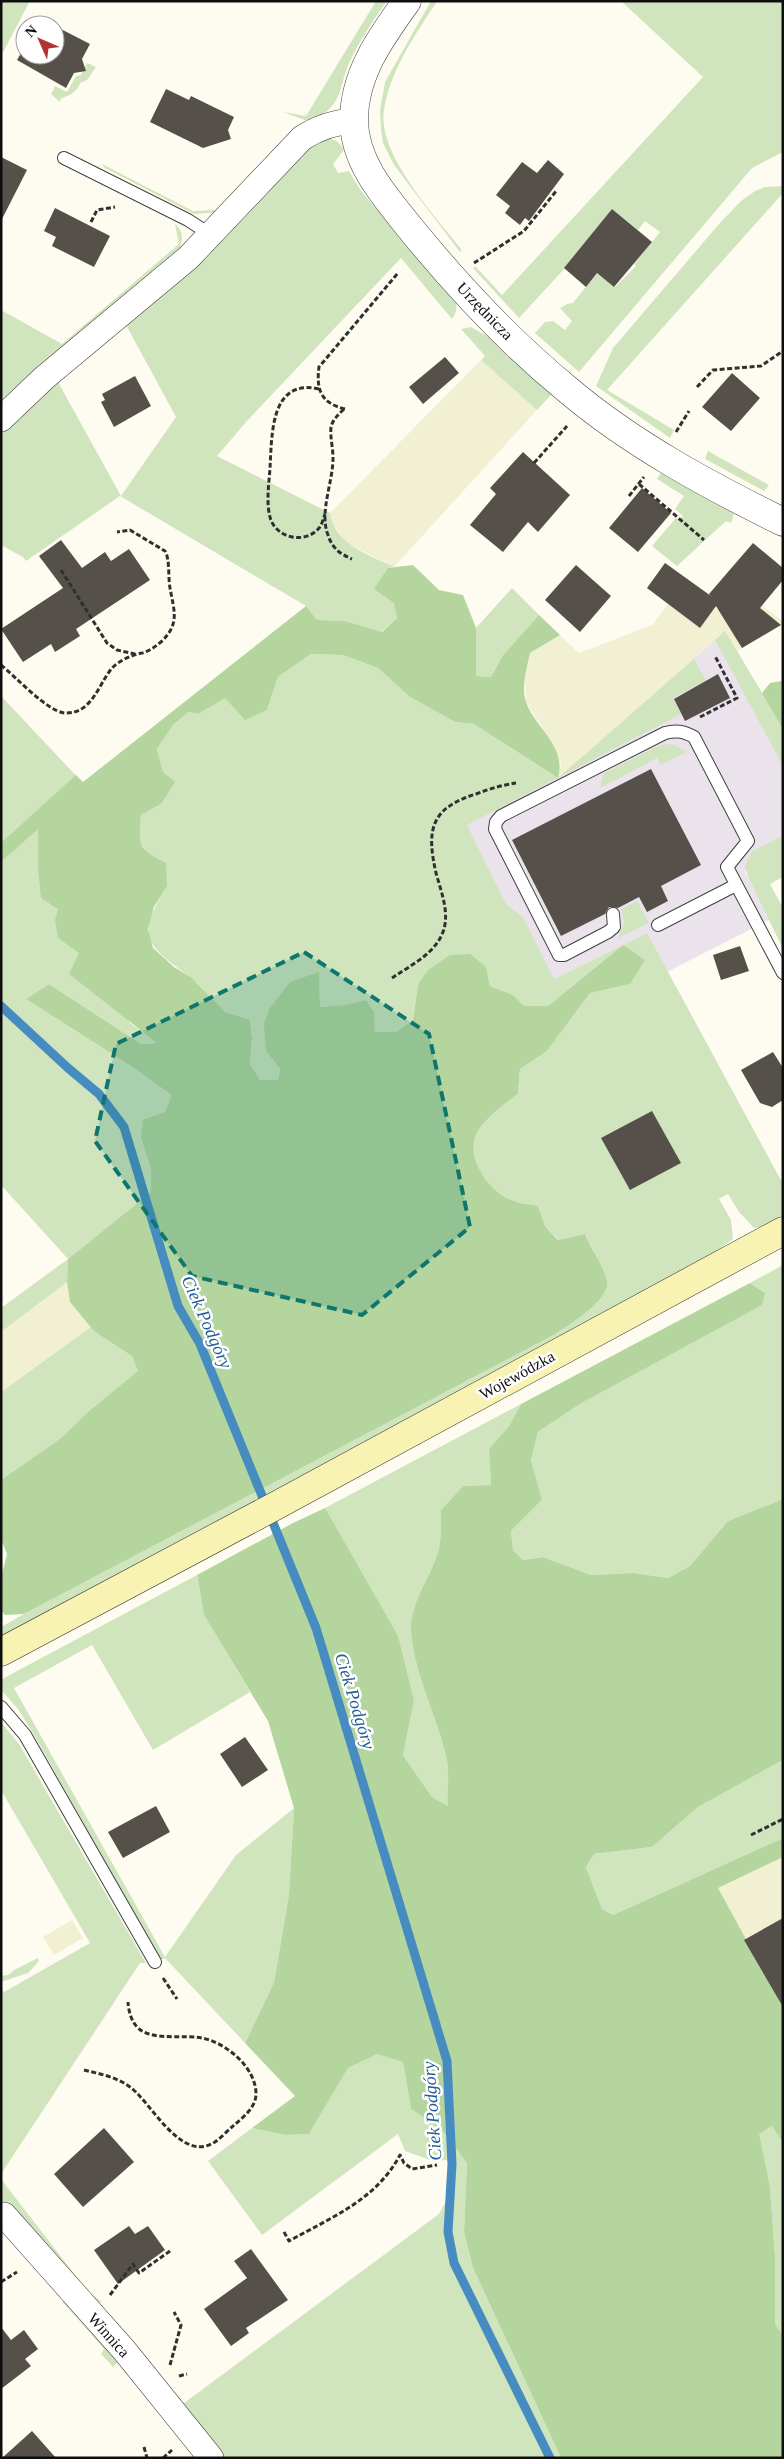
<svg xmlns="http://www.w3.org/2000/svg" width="784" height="2459" viewBox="0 0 784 2459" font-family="Georgia,serif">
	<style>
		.industrial { fill: #ebe3ec }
		.farmland { fill: #f2f0d2 }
		.green { fill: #d0e5bd }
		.forest { fill: #b4d59d }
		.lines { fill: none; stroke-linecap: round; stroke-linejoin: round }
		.stream { stroke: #478cc1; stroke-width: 9 }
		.building { fill: #56504b }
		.service-casing { stroke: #414141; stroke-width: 14 }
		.minor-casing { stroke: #414141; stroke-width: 26 }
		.tertiary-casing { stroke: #414141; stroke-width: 29 }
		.secondary-casing { stroke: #303030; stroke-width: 29 }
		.path { stroke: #303030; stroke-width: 3; stroke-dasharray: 5 2.5; stroke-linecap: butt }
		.service { stroke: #fff; stroke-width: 12 }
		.minor { stroke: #fff; stroke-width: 25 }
		.tertiary { stroke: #fff; stroke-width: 28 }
		.secondary { stroke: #f8f3b2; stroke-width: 28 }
		.marked { fill: #0f766e; fill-opacity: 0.2; stroke: #0f766e; stroke-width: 4; stroke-dasharray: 10 6; stroke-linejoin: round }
		.labels { text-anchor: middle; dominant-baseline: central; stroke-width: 5; stroke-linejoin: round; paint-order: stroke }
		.street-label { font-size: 16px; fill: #0e0e0e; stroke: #fff }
		.water-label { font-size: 18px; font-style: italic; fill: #225e95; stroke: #fff }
	</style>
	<rect width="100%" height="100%" fill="#fefcf1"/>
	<path class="industrial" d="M725,631L762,693L783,710V846L745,871L769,920L667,972L647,933L550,981L503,905L462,823L576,762Z"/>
	<path class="farmland" d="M481,360L537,410L394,567L347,543L331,522L330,513Z
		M666,563L709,595L713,590L762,605L783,621V624L737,651L725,631L558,778L561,765L555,748L526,702L525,676L530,653L560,635L579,653L652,625L668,604L647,588Z
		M67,1282L70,1302L91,1327L1,1392V1332Z
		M783,1857V1921L744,1940L717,1888Z
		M72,1920L83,1938L54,1955L43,1937Z"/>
	<path class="green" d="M1,1H30L1,56Z
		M376,1H387C374,19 362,37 352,57C336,89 347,103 310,122L283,112L306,116Z
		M431,1H437C416,34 390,70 384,110C377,154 436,217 462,250L460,252L394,165L383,143L381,129L380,110L385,82Z
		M621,1H783V152L752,168L579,372L535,333L545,322L553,321L565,330L572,321L560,308L567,304L573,303L597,273L615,287L636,266L634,264L660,232L645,221L638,230L612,209L565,268L519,318L473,268L475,266L502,295L703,77Z
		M87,63L96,67L87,80L80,83C78,91 68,97 61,98L60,102L51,94L55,86L67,92L76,76L81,75Z
		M319,138C331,138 338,139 344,150L333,164L338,173L349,171L361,191L454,298C458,307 457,311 452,319L401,258L247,421L217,456L330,513C334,544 370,555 394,567L388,568L397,618L381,632L345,621L317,620L306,606L120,496L26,561L23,557L1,545V428L58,382L121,496L176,417L126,325Z
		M102,164L193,211L218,210L222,212L194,214L105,168Z
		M783,186V193L607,390L674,430L670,438L596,386L613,348L719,224L741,201L755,191L765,187Z
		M175,224C184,231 183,241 179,250L1,409V310L62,344L179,244Z
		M471,327L489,337L552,394L537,410L481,360L485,356L461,329Z
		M708,451L769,485L764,491L705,459Z
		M661,473L734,514L731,523L726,521L677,566L652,546L676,518L679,520L683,516L675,509L684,496L657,479Z
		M512,588L539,615L503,655L491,677L475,676L476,628Z
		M725,631L762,693L783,710V766L715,640Z
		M311,654L343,655L378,668L410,697L455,722L474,724L558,778L694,659L706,681L673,698L681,714L467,825L506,904L523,917L554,979L647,933L783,1184V1215L760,1227L754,1228L739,1212L728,1194L719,1199L731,1220L733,1239L711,1255L1,1637V1627L24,1614L550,1337C565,1328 611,1300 607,1281C605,1268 591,1247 585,1234L559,1240L545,1226L538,1206C530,1204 520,1204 512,1200C489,1192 466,1160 476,1135C481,1122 506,1102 518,1094L520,1069L547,1051L590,993L630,984L623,945L548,1006H523L513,995L490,986L486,967L418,983L413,1020L396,1032H375L374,1012L366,1000L344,1005L320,1007L319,973L266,1051L280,1069L278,1080H260L250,1064L252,1039L250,1020C242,1017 231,1016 224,1011C212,1002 204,987 191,978C148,945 134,940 167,886L138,838L141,815L161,804L163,772L157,749L173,725L189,712L198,714L225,697L245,719L267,710L278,677Z
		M1,696L83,783L1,857Z
		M666,744L675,745L686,752L661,765L657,758L600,788L603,774L653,748Z
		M38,828V869L59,908L58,938L79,952L130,1023L158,1043L141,1044L49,984L26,999L134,1068L173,1095L165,1112L141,1138L151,1169V1192L68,1259L67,1282L1,1332V1308L68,1259L1,1185V862Z
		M783,836V877L770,884L783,908V949L748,877L745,866L752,851Z
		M637,901L649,923L618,938L624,923L621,909Z
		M783,1265V1499L728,1521L690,1566L668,1578L634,1573L591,1575L543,1557L523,1560L513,1550L511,1531L542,1500L531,1460L538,1432L583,1402L765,1293L750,1283Z
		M91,1327L132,1356L139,1371L89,1411L61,1438L1,1480V1392Z
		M521,1404L509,1426L489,1449L491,1485L463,1486L441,1510C440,1523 442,1539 438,1552C431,1576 409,1605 411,1631C414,1674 436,1714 446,1756C450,1771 448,1790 448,1806L432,1797L403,1755L414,1701L354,1563L325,1508Z
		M197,1575L204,1615L250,1692L153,1750L92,1645L14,1688L165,1957L236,1855L294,1808L289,1894L274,1984L245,2043L165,1958L160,1960L33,1733L18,1709L1,1690V1680L17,1671Z
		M1,1722L19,1744L146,1963H140L1,2174V1989L4,1992L90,1943L1,1790Z
		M783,1760V1838L613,1915L602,1909L586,1867L594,1854L652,1847L698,1807Z
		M38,1958L39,1961L28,1973L1,1982V1976L8,1975L14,1970Z
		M377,2053L403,2062L411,2109L441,2129L467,2163L464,2232L473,2268L561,2458H221L180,2406L439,2214L446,2201L450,2165L447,2160L433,2161L405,2151L398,2134L262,2235L208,2161L252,2128L286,2135L309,2134L348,2068Z
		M772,2126L783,2143V2335L775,2324V2256L770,2187L758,2134Z
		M1,2179L89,2293L102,2302L98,2303L1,2204Z
		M62,2301H68L121,2359L113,2367L101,2354L104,2349Z"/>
	<path class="forest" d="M413,565L439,590L463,595L476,628V676L491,677L503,655L539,615L560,635L530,653C527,667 521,688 526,702C536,729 567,746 558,778L474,724L455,722L410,697L378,668L343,655L311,654L278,677L267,710L245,720L225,698L198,714L189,712L173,725L157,749L163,772L175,782L161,804L141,815C138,845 138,849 166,863L167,886L154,907L148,929L153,948L174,967L192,978L225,1012L250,1020L252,1039L250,1064L260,1080H278L280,1069L266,1051L264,1024L270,1008L290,982L319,972L320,1007L344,1005L366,1000L374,1012L375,1032H396L413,1020L418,984L428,970L450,955L470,954L486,967L490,986L513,995L524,1006H548L623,945L645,960L630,984L590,993L547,1051L520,1069L518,1094C506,1102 481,1122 476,1135C466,1159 489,1192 512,1200C520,1204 530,1204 538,1206L545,1226L558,1240L585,1234C591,1249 604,1265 607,1281C611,1300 565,1328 550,1337L24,1614L5,1615L1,1610V1578L7,1554L1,1539V1480L61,1438L89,1411L138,1371L132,1356L94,1331L70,1302L67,1282L68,1259L151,1192V1169L141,1138L143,1120L165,1112L172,1095L134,1068L26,999L49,984L141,1044L157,1043L69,974L79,953L58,938L55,920L58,909L41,898L38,869V829L1,862V843L76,775L83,782L306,606L317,620L345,621L382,632L397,618L394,603L374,589L388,568Z
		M781,681L783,682V729L762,693L770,683Z
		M750,1283L765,1293L762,1305L583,1402L538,1432L531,1460L542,1500L511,1531L513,1550L523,1560L543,1557L591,1575L634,1573L668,1578L690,1566L728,1521L783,1499V1760L698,1807L652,1847L594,1854L586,1867L602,1909L613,1915L783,1838V1857L718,1888L783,2007V2143L772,2126L759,2134L770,2187L775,2256V2324L783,2335V2458H561L473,2268L464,2232L467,2163L441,2129L411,2109L403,2062L377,2054L348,2068L309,2134L286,2135L252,2128L295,2096L245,2043L274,1983L289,1894L294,1808L268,1721L204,1615L197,1575L293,1523L325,1508L398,1636L414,1701L403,1755L432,1797L448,1806C447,1790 450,1771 446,1756C436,1714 414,1674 411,1631C409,1605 431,1576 438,1552C442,1539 440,1523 441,1510L463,1486L491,1485L489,1449L509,1426L521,1404Z"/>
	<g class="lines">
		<path class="stream" d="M1,1006L68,1068L99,1094L124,1127L178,1306L200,1344L316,1628L447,2061L452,2164L448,2232L454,2263L550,2458"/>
	</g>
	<path class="building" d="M40,18L54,25H36Z
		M55,26L90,44L82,59L86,71L74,73L66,88L17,60L25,46V55H55Z
		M166,89L189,100L191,96L234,117L228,130L231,139L203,148L150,122Z
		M1,157L27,170L1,221Z
		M548,160L564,174L529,221L525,218L520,225L505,213L510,206L496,195L522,162L537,173Z
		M55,208L110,236L94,267L52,246L56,237L44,231Z
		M612,209L652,242L614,287L597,273L586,287L564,268Z
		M445,357L459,373L423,404L409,387Z
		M732,373L760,398L731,431L702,407Z
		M135,376L151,406L114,427L101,402L105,400L102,394Z
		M523,452L570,495L538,532L528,522L503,552L470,525L496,494L490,488Z
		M642,488L671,513L638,552L609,528Z
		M61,540L82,568L105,552L111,561L129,549L150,580L76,629L80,636L55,652L51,644L23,662L1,629L63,588L39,556Z
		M753,543L783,568V580L760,608L781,625L742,648L716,606L700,628L647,588L665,563L711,596L709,594Z
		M576,565L611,596L580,632L545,600Z
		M718,674L730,698L685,721L674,699Z
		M651,769L701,865L661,886L668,901L647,912L639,897L618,908L609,907L605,914L561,936L512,840Z
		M740,946L749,971L721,980L713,955Z
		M773,1052L783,1068V1100L772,1107L760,1103L741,1070Z
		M652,1111L681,1163L630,1190L601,1138Z
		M245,1737L268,1770L242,1787L220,1754Z
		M156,1806L170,1832L123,1858L108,1832Z
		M783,1918V2007L744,1940Z
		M104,2128L134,2162L83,2207L54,2174Z
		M129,2226L135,2234L148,2226L165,2250L118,2284L94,2250Z
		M251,2249L288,2300L246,2328L249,2333L231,2346L204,2309L247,2278L234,2261Z
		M1,2327L11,2340L24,2330L38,2349L25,2359L31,2366L1,2389Z
		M32,2431L56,2458H2Z"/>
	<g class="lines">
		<g class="service-casing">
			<path id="service" d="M64,158L188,220L211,235
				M613,914L614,927L608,932L564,955H559L495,829L496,822L501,816L665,733C676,730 683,731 694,737L748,841L727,867L783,973
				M658,925L736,885
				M1,1707L25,1735L155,1962"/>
		</g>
		<g class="minor-casing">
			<path id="minor" d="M1,419L44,378L188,258L302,138C319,127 335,122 354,121
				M4,2215L124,2350L211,2458"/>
		</g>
		<g class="tertiary-casing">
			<path id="tertiary" d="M407,1C381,37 354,74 354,120C354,165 389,201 415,234C461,290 512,344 568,390C632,444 708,485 783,522"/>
		</g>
		<g class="secondary-casing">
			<path id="secondary" d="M1,1652L279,1504L783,1231"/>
		</g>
		<path class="path" d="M91,222L97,210L115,207
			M474,263L524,231L557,190
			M697,387L713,370L761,366L783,351
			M319,389C270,378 272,435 270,468C269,483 266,502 270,517C275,538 305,545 319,528C322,525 323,519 325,514
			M344,409C338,415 333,419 331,427C330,437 333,448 333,458C333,483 319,512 328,535C332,548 340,554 352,559
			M345,409C321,403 316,390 319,367L398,273
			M676,432L689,411
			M534,463L567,426
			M639,484L704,540
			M629,496L644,477
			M61,570L107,643L117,650L135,654
			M1,665C16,677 48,712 65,713C92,714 98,685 112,668C120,660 132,655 142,653C150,651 156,646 162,641C180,623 174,611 170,588C168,578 170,559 165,551L130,530L117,532
			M700,717L737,698L715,656
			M392,978C411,965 437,953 444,929C449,911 441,891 436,873C426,829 431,808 476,794C489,789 502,785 516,783
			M751,1835L783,1819
			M163,1978L177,1999
			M84,2070C100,2074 117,2077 130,2087C152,2103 181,2164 215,2142C221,2138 227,2131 232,2127C242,2118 256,2108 256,2094C256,2068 227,2043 202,2038C185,2035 166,2039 149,2034C134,2030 129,2016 128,2002
			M284,2232L289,2241C332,2217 376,2200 400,2155L404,2163L412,2169L437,2165
			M1,2282L17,2272
			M110,2295L133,2264L139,2273L170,2251
			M170,2365L181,2325L174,2312
			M179,2376L187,2374
			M144,2447L147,2458
			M163,2458L172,2450"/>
		<use href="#service" class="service"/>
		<use href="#minor" class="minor"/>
		<use href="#tertiary" class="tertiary"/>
		<use href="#secondary" class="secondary"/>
	</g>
	<path class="marked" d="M304,952L429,1034L470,1227L362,1315L192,1276L95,1141L116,1044Z"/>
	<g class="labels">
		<g class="street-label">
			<text transform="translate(485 311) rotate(46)">Urzędnicza</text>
			<text transform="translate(517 1375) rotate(-29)">Wojewódzka</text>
			<text transform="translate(109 2335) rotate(48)">Winnica</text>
		</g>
		<g class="water-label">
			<text transform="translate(207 1322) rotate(66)">Ciek Podgóry</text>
			<text transform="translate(355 1701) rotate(73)">Ciek Podgóry</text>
			<text transform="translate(432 2111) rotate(-94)">Ciek Podgóry</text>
		</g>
	</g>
	<rect width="784" height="2459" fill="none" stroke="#0e0e0e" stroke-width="5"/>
	<g transform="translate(40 40) rotate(315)"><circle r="24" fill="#ffffff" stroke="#9f9f9f"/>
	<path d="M0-4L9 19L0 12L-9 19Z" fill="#b23234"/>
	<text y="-8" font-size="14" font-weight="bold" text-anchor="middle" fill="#0e0e0e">N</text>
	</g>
</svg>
